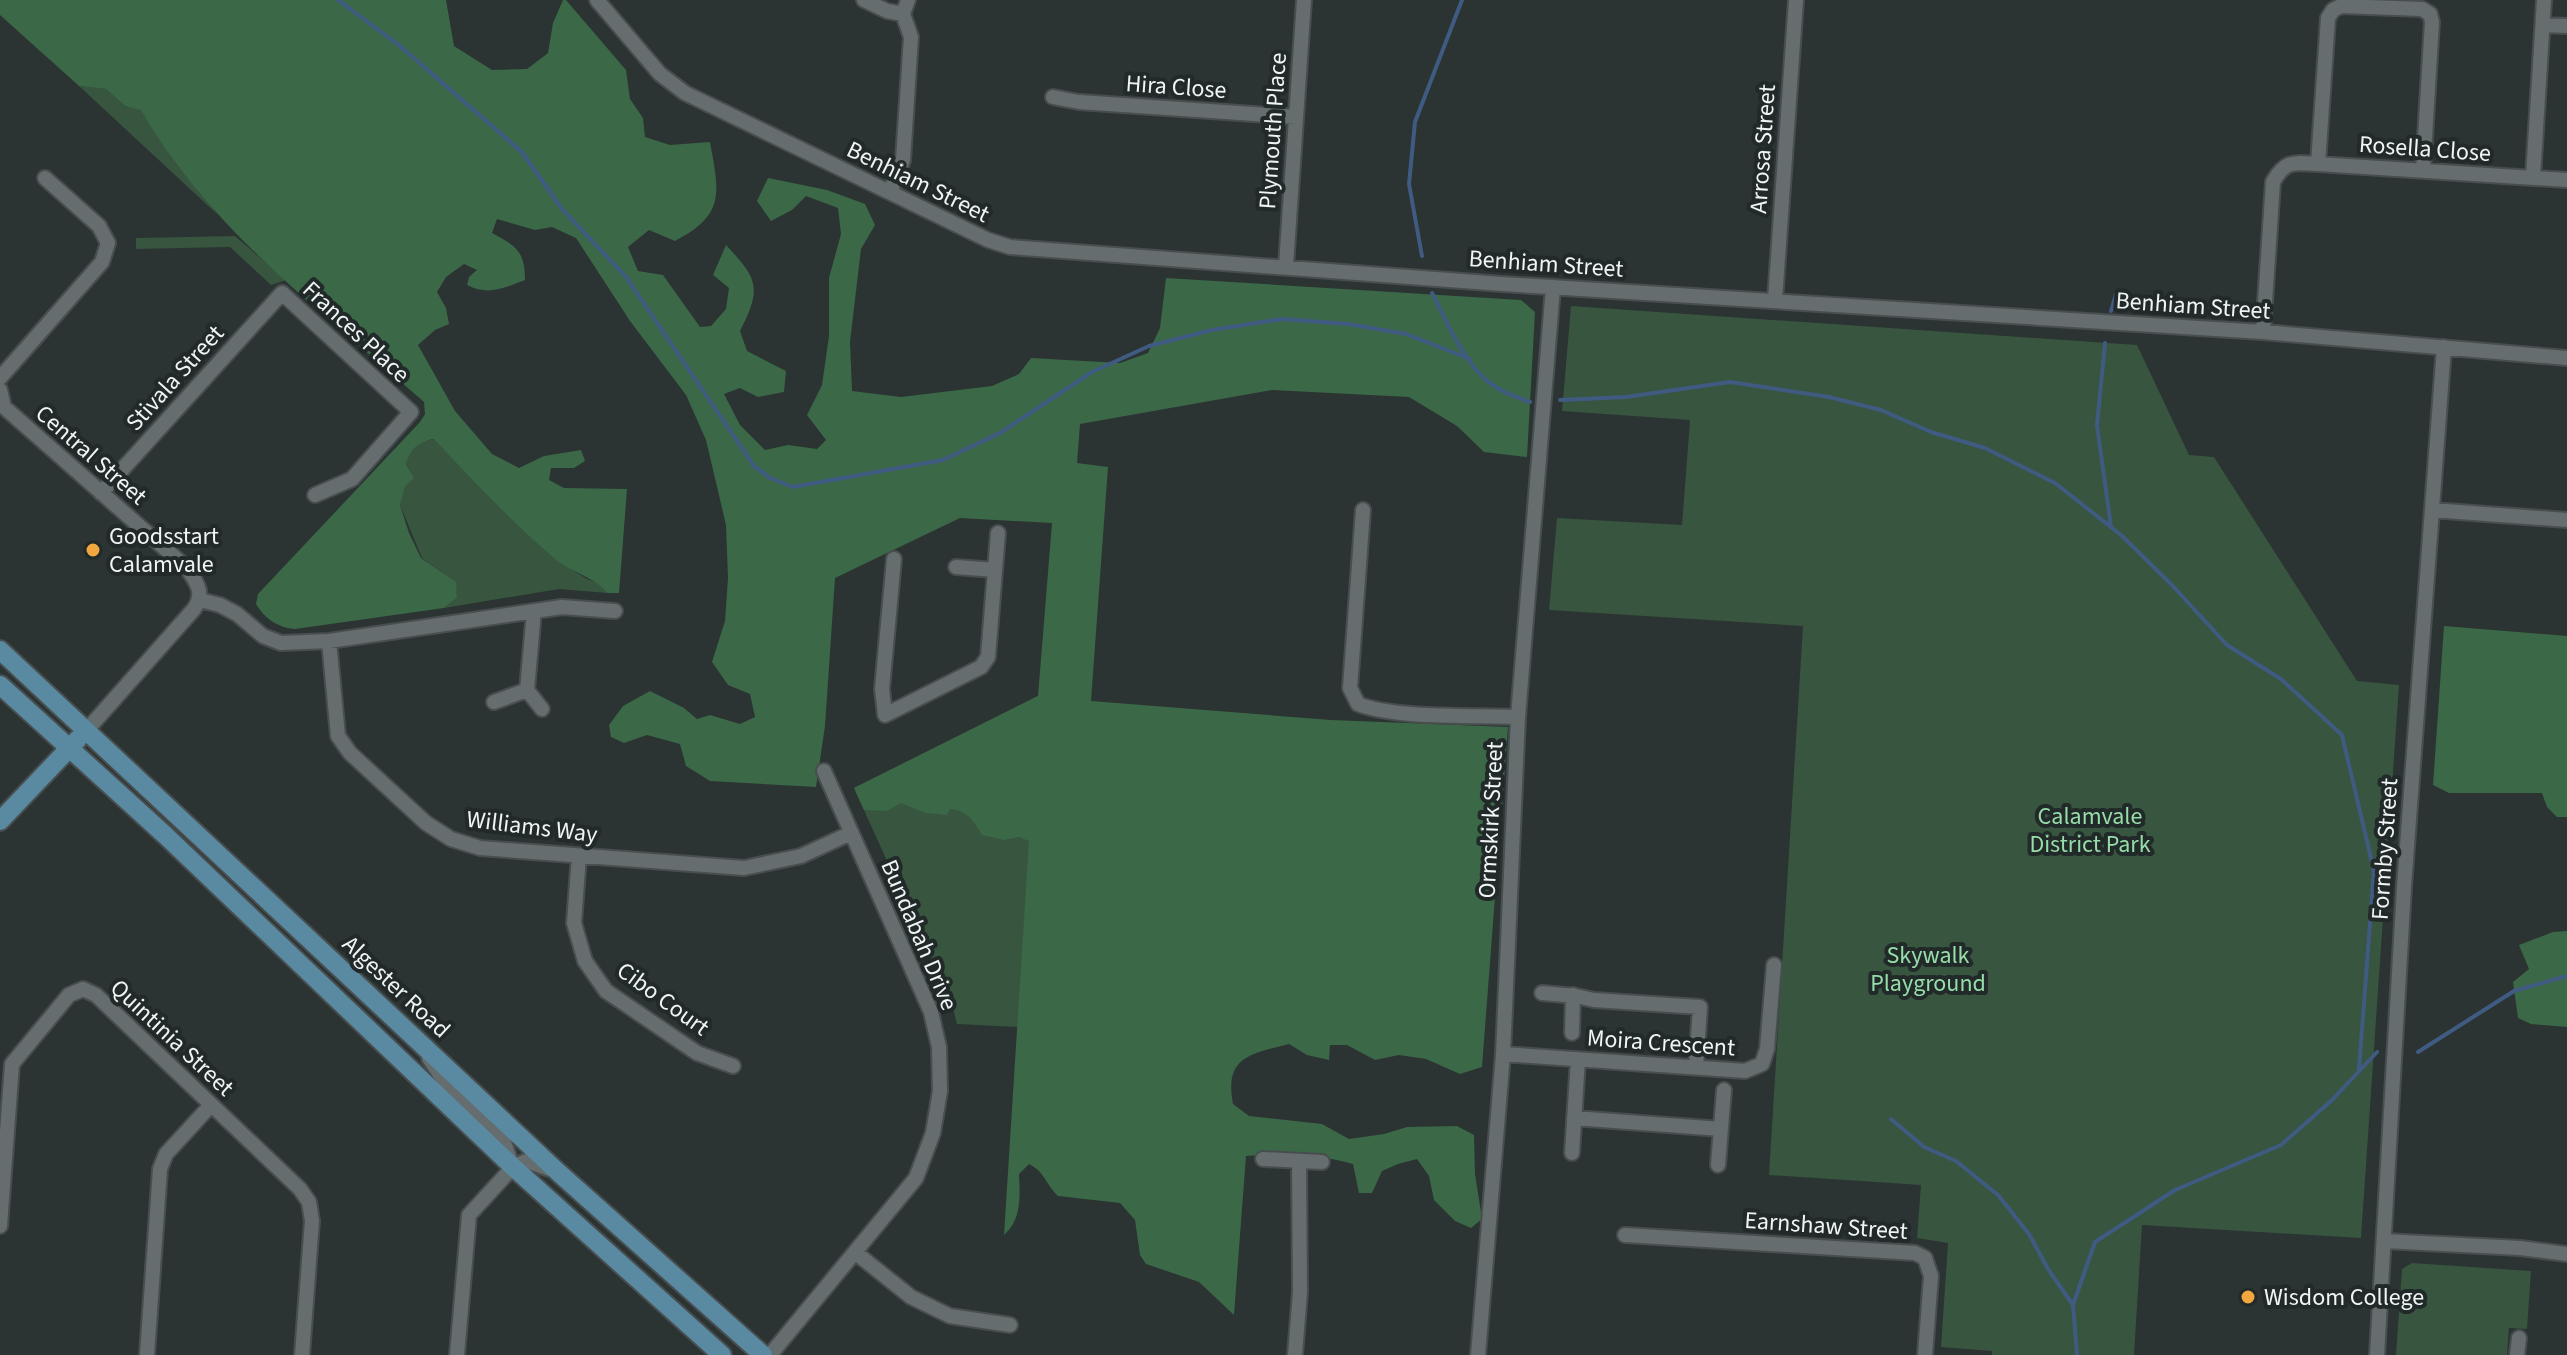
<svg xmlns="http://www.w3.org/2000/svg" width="2567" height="1355" viewBox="0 0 2567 1355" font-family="'Source Sans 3',sans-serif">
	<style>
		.green { fill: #37553f }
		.forest { fill: #3b6847 }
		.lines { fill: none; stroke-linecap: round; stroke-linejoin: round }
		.stream { stroke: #405b82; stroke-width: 4 }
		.minor-casing { stroke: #484e4f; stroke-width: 18 }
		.major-casing { stroke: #484e4f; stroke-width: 22 }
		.minor { stroke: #656d6e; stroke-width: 14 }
		.major { stroke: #598aa1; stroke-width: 18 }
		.poi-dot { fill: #efa73e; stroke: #212929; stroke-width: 3 }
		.labels { text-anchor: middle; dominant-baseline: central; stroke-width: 8; stroke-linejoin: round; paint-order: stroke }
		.street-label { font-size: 24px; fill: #eff4f5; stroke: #212929 }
		.poi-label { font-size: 24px; fill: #eff4f5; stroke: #212929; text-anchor: start }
		.park-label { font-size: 24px; fill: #96dda9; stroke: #212929 }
	</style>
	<rect width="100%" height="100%" fill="#2b3333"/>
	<path class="green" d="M79,86L106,89L125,106L141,109L177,165L218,215Z
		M235,236L286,280L271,285L230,247L136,249V238Z
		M1571,306L2137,345L2189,455L2214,457L2357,681L2399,685L2361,1238L2142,1225L2134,1355H1992V1351L1941,1347L1948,1243L1917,1238L1921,1185L1769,1175L1803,626L1549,610L1557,518L1682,525L1690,420L1562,411Z
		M435,439L557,560L587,579L602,584L607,593L559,589L444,608L457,598L455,582L422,558L400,505L408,454L420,442Z
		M1038,696L1019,1027L957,1024L952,1005L854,788Z
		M2412,1263L2531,1271L2527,1329L2509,1328L2507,1355H2396L2402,1269Z"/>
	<path class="forest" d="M0,0H446L454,46L492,70L527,69L548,53L553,23L563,0H566L626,70L630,99L643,118L645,137L670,145L710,142C719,192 726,215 675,241L649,230L628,247L638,271L663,275L700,327L711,326L726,309L729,288L713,275L726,245C758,279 762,288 740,331L747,351L786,371L784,392L758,397L740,388L724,394L740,425L765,450L788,445L817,449L826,440L807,415L822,385L829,336V278L841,234L838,208L806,196L792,210L771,221L757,201L768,178L827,190L865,204L875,225L861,249L850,342L852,391L901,397L992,386L1019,374L1031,358L1120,363L1148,353L1160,328L1166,278L1521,300L1535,312L1527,457L1484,452L1457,426L1409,397L1272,390L1080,424L1077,463L1108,467L1091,701L1331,720L1508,727L1482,1067L1460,1074L1426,1059L1399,1055L1375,1060L1347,1045H1330L1329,1060L1307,1055L1289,1044C1250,1054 1224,1057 1233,1104L1249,1116L1322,1124L1349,1139L1384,1134L1407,1127L1457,1126L1474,1135L1475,1174L1482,1219L1471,1228L1455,1221L1434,1200L1429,1176L1417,1159L1398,1164L1382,1171L1372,1193H1359L1353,1164C1315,1154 1286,1152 1246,1156L1234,1315L1199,1282L1146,1264L1140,1255L1135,1220L1120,1203L1058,1196C1045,1184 1046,1173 1029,1164L1019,1174C1020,1196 1022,1219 1004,1235L1029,841L1019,837L1004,840L982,835C973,820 968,811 950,809L947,815L926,813L901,803L887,811L864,810L854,788L1038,696L1052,523L960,518L835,578L825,726L816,787L710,781L686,766L680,744L647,735L624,743L611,737L609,725L623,706L650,691L684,708L697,719L710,715L740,724L755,717L750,694L728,685L712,662L725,621L728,578L726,525L706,440L686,395L630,321L576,238L552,227L535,230L497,219L492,233C516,246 525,251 525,280C504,288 488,296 467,285L469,277L477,270L464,264L446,277L437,292L446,308L449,324L435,330L418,345L455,411L492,454L519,468L544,456L581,450L585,461L574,468H551L549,480L564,488L627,489L619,593H607C598,579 569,571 555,559C514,524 471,479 434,439C418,442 410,449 406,465L414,478L405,486L400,505L409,533L421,558L456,582L457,598L444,608L295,629C278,628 264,618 256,604L258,594L420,422L425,414L424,402C323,312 209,229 141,110L125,106L106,89L79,86L0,15Z
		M2444,626L2567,636V817H2557L2547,807L2542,793H2449L2433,785Z
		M2567,931V1027L2531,1024L2518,1018L2513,982L2529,969L2519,945L2553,932Z"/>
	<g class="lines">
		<path class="stream" d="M338,0L400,46L522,152L562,209L626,277L754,466L770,478L793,487L943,460L1000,433L1092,372L1149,346L1212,330L1282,319L1348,324L1406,334L1470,359
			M1422,256L1409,184L1415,122L1462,0
			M1432,293C1445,319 1466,366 1490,383C1502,392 1516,397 1530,402
			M2111,311L2116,294
			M2105,343L2097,425L2111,527
			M1560,400L1626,397L1730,382L1829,397L1881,410L1931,432L1985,448L2055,483L2121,535L2171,584L2227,645L2281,679L2342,735L2374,871L2359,1069
			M2418,1052L2514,991L2567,976
			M1891,1119L1924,1147L1956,1161L1998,1195L2029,1234L2048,1269L2073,1305
			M2077,1355L2073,1305L2095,1242L2175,1190L2281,1145L2332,1100L2377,1052"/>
		<g class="minor-casing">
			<path id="minor" d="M597,0L660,74L685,93L988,240L1010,247L1502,284L2263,332L2567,358
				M864,0L887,11L903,14
				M2543,25L2567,26
				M1053,97L1079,102L1296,117
				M2318,164L2328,18L2333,10L2341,6L2422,9L2430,14L2432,22L2423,170
				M2533,177L2544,0
				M890,192L903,160L911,37L903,14L908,0
				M1286,266L1304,0
				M1775,300L1796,0
				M2263,332L2273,182C2286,159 2294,163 2318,164L2567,180
				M0,378L102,262L108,243L99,226L45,178
				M0,390L4,407L187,568C197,583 205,593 194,609L87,730
				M101,493L282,293L411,412L352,479L315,495
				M1363,510L1350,688L1358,704C1396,719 1474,715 1518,717
				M2432,510L2567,520
				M894,559L882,689L885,715L981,667L988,657L998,533
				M956,567L995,570
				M200,600L220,605L237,614L263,636L281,643L329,641L562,607L615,611
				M329,641L338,736L350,753L426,823L451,839L480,848L744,868L801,856L851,833
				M527,690L534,611
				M494,702L527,690L542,709
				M579,856L574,923L585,961L606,991L697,1053L733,1066
				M1542,993L1576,996L1594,1000L1700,1007L1696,1067
				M1572,1033L1573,995
				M1503,1054L1745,1071L1762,1064L1767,1049L1774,965
				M429,1058L447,1085L504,1142L511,1163
				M1574,1118L1721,1129
				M1572,1153L1578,1059
				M1263,1159L1322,1162
				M1718,1165L1724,1090
				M0,1226L12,1064L69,995L83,989L96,995L300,1189L309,1202L312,1221L302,1355
				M1625,1235L1915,1253L1925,1258L1931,1276L1925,1355
				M2384,1241L2520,1248L2567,1254
				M856,1253L911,1297L950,1316L1010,1325
				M147,1355L160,1169L166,1154L211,1105
				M457,1355L469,1215L513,1167L526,1161L555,1171
				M770,1355L916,1178L933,1133L940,1091L939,1047L931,1012L824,771
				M1295,1355L1300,1292L1299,1161
				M1478,1355L1503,1054L1518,717L1553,287
				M2377,1355L2404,887L2444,347
				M2517,1355L2519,1338"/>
		</g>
		<g class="major-casing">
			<path id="major" d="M0,650L559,1173L763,1355
				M0,685L165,835L513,1167L722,1355
				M0,821L78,739"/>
		</g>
		<use href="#minor" class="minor"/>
		<use href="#major" class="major"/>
	</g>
	<g class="poi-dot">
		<circle cx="93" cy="550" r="8"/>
		<circle cx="2248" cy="1297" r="8"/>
	</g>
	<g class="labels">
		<g class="street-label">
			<text transform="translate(1176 87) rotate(4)">Hira Close</text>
			<text transform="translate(1273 131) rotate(-86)">Plymouth Place</text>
			<text transform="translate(1763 149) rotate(-86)">Arrosa Street</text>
			<text transform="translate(2425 149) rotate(4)">Rosella Close</text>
			<text transform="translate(918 182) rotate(26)">Benhiam Street</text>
			<text transform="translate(1546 264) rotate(4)">Benhiam Street</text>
			<text transform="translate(2193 306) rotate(4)">Benhiam Street</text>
			<text transform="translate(356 332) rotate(43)">Frances Place</text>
			<text transform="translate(175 378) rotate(-48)">Stivala Street</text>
			<text transform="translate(91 455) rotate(41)">Central Street</text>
			<text transform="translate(1491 820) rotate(-87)">Ormskirk Street</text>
			<text transform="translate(532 827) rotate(7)">Williams Way</text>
			<text transform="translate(2385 849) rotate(-86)">Formby Street</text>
			<text transform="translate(919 935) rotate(67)">Bundabah Drive</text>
			<text transform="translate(396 987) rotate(43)">Algester Road</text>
			<text transform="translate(663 999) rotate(36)">Cibo Court</text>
			<text transform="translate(172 1038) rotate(43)">Quintinia Street</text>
			<text transform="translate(1661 1043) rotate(4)">Moira Crescent</text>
			<text transform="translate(1826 1226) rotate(4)">Earnshaw Street</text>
		</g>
		<g class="poi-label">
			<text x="109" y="536">Goodsstart<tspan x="109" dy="28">Calamvale</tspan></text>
			<text x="2264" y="1297">Wisdom College</text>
		</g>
		<g class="park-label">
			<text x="2090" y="816">Calamvale<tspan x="2090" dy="28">District Park</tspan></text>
			<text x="1928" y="955">Skywalk<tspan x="1928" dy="28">Playground</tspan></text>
		</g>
	</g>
</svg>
